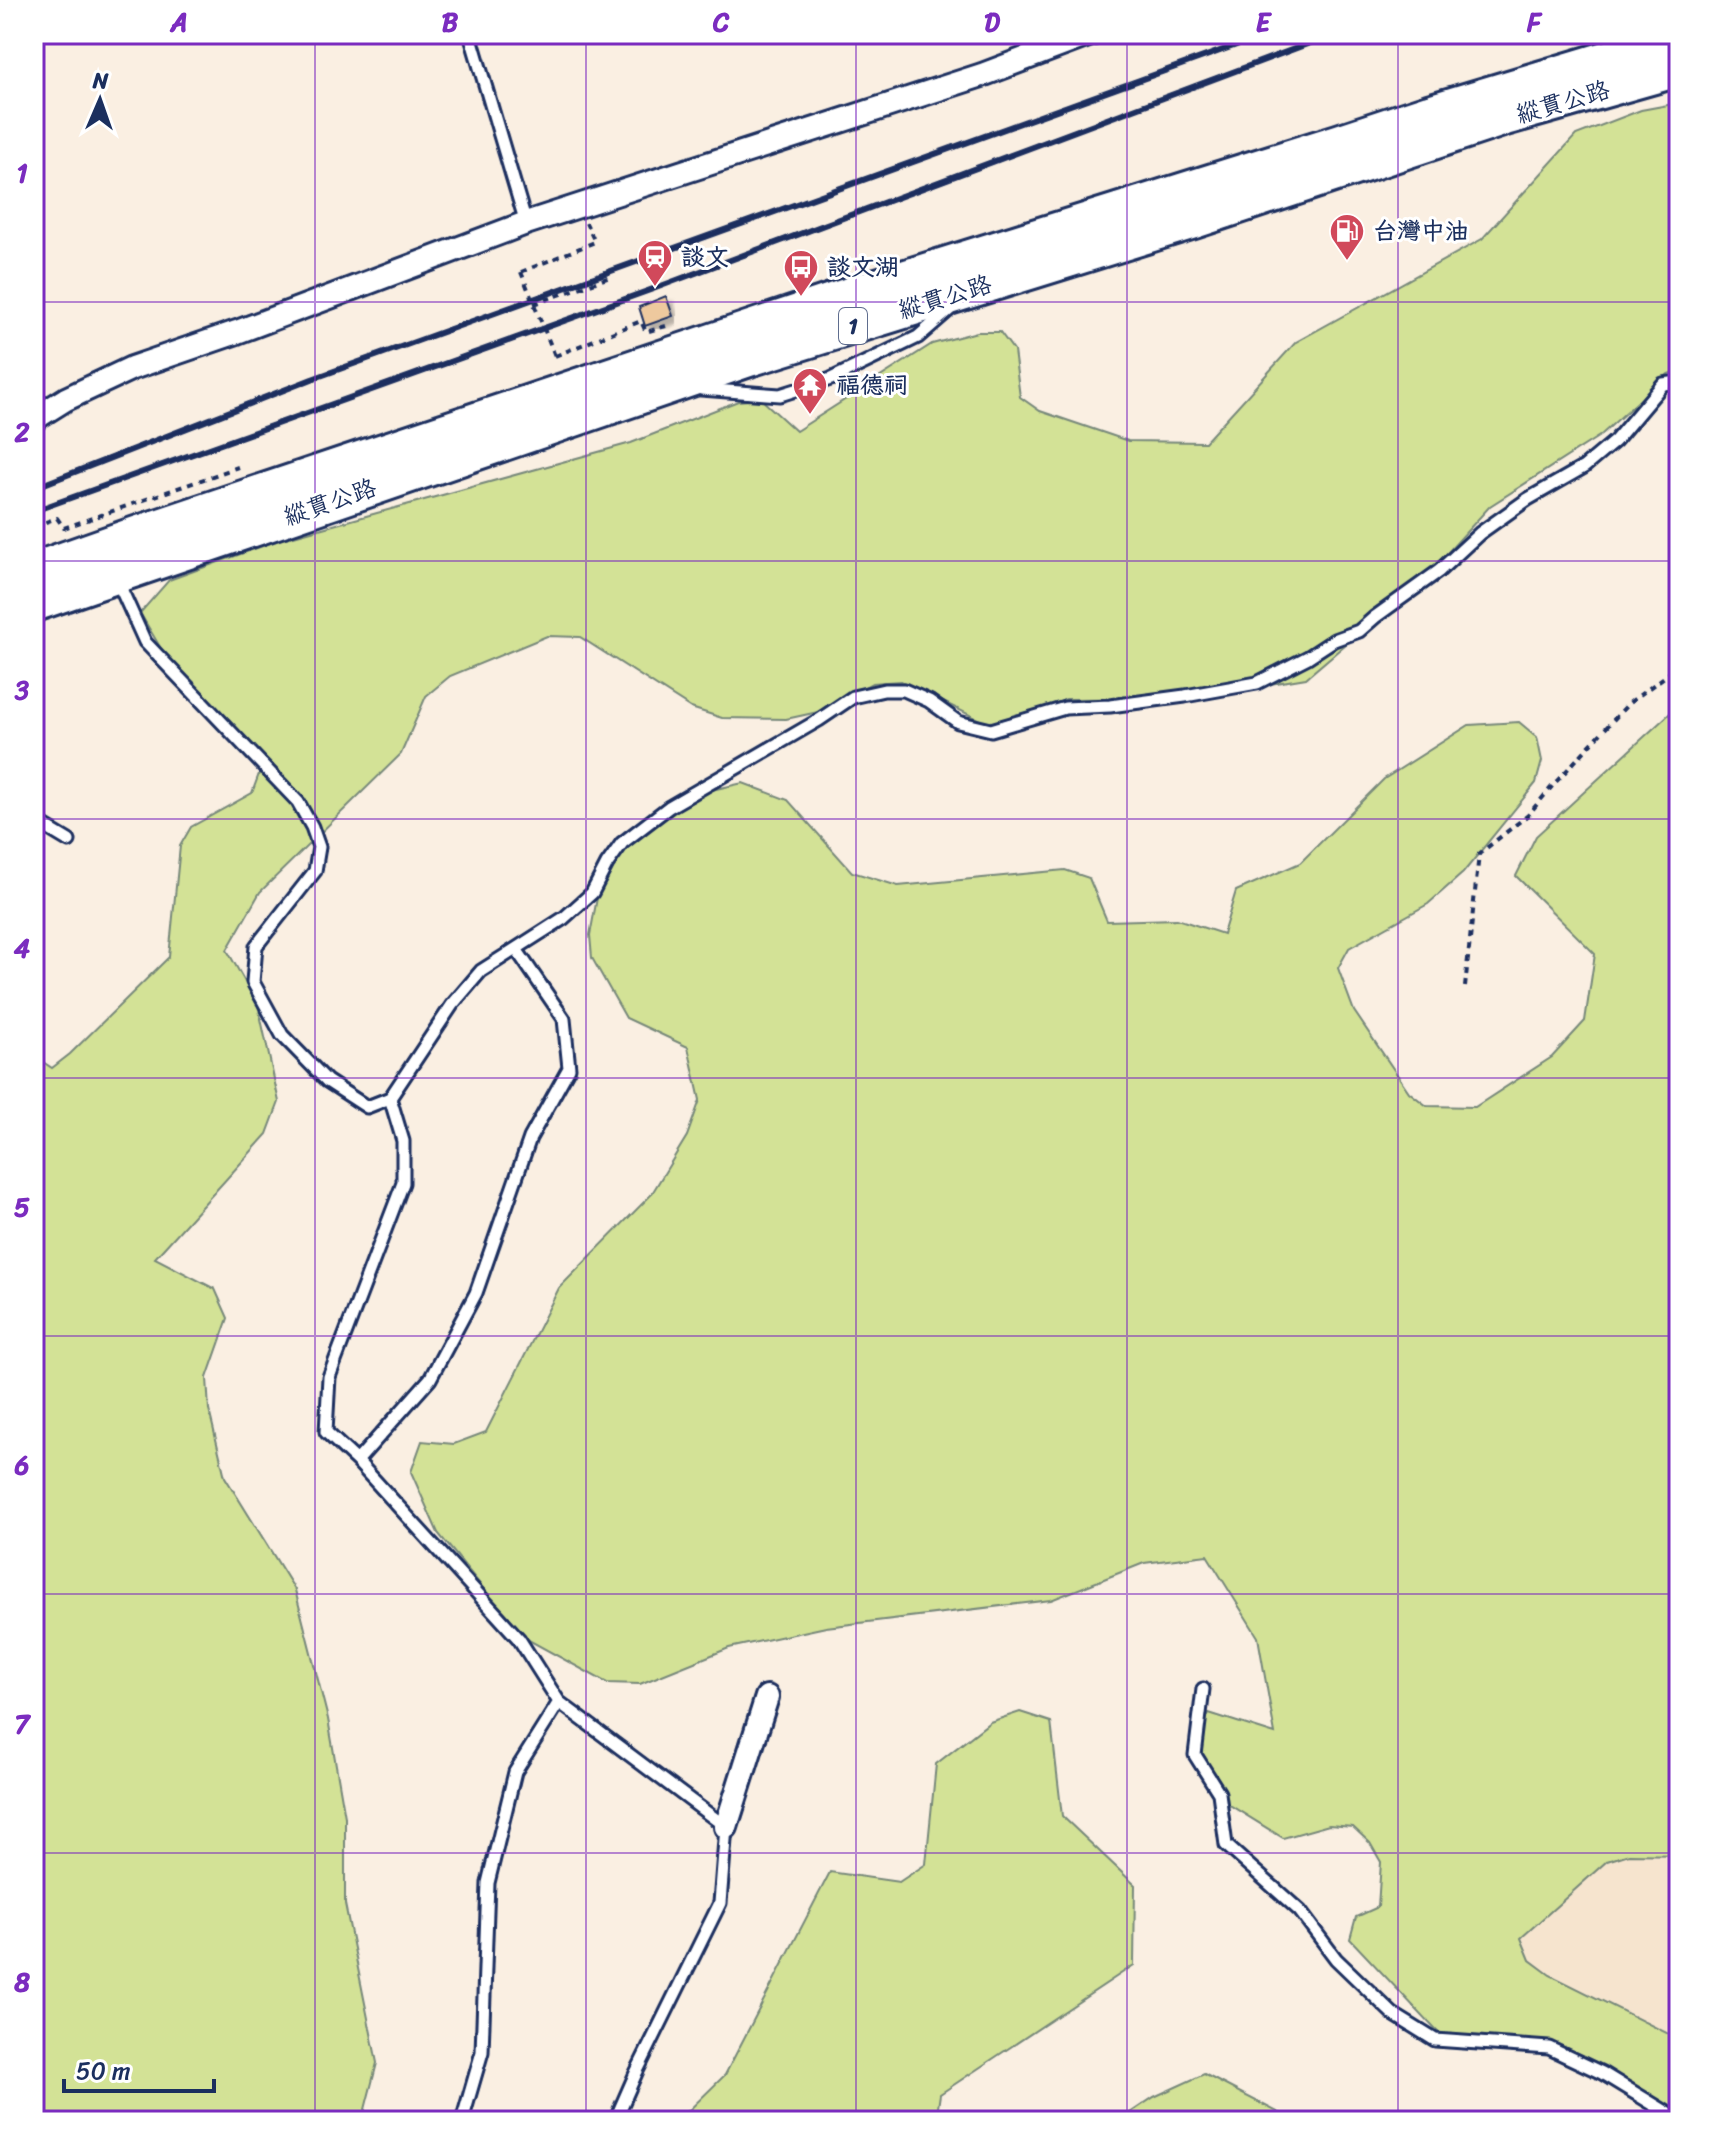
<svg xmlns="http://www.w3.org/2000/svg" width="1713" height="2155" viewBox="0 0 1713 2155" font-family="Sriracha,'LXGW WenKai TC',sans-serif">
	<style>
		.built { fill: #f6e4ce }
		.green { fill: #d3e296; stroke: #77887a; stroke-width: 2 }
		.building { fill: #eec99e; stroke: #1b2f5e; stroke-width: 2; filter: url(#shadow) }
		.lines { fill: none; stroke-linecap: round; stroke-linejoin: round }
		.lane-casing { stroke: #1b2f5e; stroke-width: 17 }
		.street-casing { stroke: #1b2f5e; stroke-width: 28 }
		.primary-casing { stroke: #1b2f5e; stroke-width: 40 }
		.path { stroke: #1b2f5e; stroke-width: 4; stroke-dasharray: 6 6; stroke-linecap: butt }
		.lane { stroke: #fff; stroke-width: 11 }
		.street { stroke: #fff; stroke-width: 22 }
		.primary { stroke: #fff; stroke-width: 34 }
		.rail { stroke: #1b2f5e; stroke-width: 6 }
		.path-bridge { stroke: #1b2f5e; stroke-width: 4; stroke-dasharray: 6 6; stroke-linecap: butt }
		.grid { fill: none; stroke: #7b2cbf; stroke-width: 2; stroke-opacity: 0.55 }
		.labels { text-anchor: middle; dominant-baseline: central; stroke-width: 6; stroke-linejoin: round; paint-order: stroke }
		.shield { fill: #fff; stroke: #5f6d8e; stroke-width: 2 }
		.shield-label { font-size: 22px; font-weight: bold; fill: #1b2f5e }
		.street-label { font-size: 24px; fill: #1b2f5e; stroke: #fff }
		.poi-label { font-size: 24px; font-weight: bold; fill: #1b2f5e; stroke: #fff; text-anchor: start }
		.neatline { fill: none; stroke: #7b2cbf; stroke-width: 3 }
		.grid-label { font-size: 26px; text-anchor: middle; font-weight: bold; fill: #7b2cbf }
	</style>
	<defs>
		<filter id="shadow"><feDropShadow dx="6" dy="6" stdDeviation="2" flood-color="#0004"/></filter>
	</defs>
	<rect width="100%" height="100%" fill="#faefe2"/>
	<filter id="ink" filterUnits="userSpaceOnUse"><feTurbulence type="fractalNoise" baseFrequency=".0125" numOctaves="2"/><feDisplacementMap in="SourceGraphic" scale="16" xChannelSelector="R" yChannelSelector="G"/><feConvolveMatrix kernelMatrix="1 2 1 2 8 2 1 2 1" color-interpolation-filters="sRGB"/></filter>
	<g filter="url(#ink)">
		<path class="built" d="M1629,1854L1679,1855V2039L1550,1975L1530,1960L1520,1937L1607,1861Z"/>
		<path class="green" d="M1679,103V370L1668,374L1601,435L1490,506L1428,574L1306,678L1187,698L1066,699L1002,731L901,681L872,683L818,712L786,719L722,718L691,708L580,637L547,636L450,676L426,696L401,754L260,892L227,950L258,1005L279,1102L267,1134L155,1258L215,1289L228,1318L207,1378L209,1410L225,1477L295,1590L328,1719L345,1817V1904L377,2063L362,2121H34V1056L52,1068L70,1054L169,957L180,846L191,827L252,793L260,771L239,733L163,652L140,613L169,580L279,540L631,443L738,401L761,399L796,431L932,344L977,332H1000L1014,351L1020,397L1040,411L1128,441L1205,442L1296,342L1482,239L1576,135L1641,110Z
			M1679,705V1855L1629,1854L1607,1861L1521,1938L1530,1960L1550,1975L1679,2039V2121L1609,2073L1544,2052L1450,2045L1350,1939L1356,1917L1378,1907L1381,1862L1370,1843L1353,1827L1329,1825L1283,1838L1220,1799L1192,1743L1209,1713L1275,1734L1258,1637L1207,1555L1144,1563L1051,1600L826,1627L729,1648L640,1684L607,1683L523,1637L438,1533L411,1472L422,1441L454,1444L486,1432L559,1288L651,1195L687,1136L700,1100L688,1047L626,1018L592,958L590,935L603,866L698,793L743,783L788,800L852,872L898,886L1065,870L1089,878L1107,921L1177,919L1223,934L1236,891L1300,863L1384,779L1469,725L1519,722L1537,737L1542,761L1536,783L1463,873L1428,904L1349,948L1338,968L1354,1011L1409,1092L1427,1106L1475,1107L1552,1057L1585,1021L1595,954L1516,876L1536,836Z
			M1020,1712L1051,1722L1062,1816L1135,1885L1134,1965L940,2094L936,2121H678L725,2075L830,1872L899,1882L926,1864L936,1764L990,1722Z
			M1204,2074L1289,2118L1295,2121H1118L1154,2097Z"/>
		<path class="building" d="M666,296L673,316L645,326L639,307Z"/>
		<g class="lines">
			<g class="lane-casing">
				<path id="lane" d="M470,34L526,223
					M701,389L780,395L831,379L918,337L949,310
					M117,580L145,642L298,802L312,827L319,847L315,871L256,946L253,982L282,1035L327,1081L367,1107L390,1098L452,1005L481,971L564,918L592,893L607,864L622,843L669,807L819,720L853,697L884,690H904L929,701L958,722L991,730L1065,708L1110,706L1185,696L1257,683L1308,657L1334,640L1359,631L1375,617L1439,571L1480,533L1528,499L1584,467L1615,441L1663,384L1679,382
					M34,820L69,841
					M390,1098L403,1141V1183L329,1377L326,1432L357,1461L519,1639L559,1702L726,1827L720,1903L636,2073L615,2121
					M357,1461L430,1379L476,1293L530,1138L569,1068L564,1019L516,949
					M1203,1689L1195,1755L1219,1793L1226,1845L1300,1911L1336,1959L1393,2014L1435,2040L1549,2048L1602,2073L1679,2120
					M462,2121L482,2052L488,1883L515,1772L559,1702"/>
			</g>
			<g class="street-casing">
				<path id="street" d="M34,419L66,399L132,368L237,332L526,223L982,75L1091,34
					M726,1827L767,1697"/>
			</g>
			<g class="primary-casing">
				<path id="primary" d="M34,570L136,534L855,293L1338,142L1429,112L1679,37
					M34,604L749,359L1194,221L1505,118L1679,69"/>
			</g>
			<path class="path" d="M521,272L595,242L586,223
				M534,304L613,276
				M555,356L641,321L646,332L666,326
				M34,526L57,518L64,528L238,467
				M1465,987L1479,854L1528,815L1555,783L1629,703L1679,666"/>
			<use href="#lane" class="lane"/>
			<use href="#street" class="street"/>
			<use href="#primary" class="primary"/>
			<path class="rail" d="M34,488L312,379L1267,34
				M34,511L653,289L1334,34"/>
			<path class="path-bridge" d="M521,272L555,356"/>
		</g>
	</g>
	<path class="grid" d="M315,34V2121M586,34V2121M856,34V2121M1127,34V2121M1398,34V2121M34,302H1679M34,561H1679M34,819H1679M34,1078H1679M34,1336H1679M34,1594H1679M34,1853H1679"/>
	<defs>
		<g id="fuel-pin" transform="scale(1.8)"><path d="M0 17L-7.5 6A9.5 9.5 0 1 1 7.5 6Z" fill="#d1495b" stroke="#fff"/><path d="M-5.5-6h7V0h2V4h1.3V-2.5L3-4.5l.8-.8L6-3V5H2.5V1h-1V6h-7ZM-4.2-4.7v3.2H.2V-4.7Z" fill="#fff"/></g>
		<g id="station-pin" transform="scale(1.8)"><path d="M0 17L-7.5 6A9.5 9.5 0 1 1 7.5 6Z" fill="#d1495b" stroke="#fff"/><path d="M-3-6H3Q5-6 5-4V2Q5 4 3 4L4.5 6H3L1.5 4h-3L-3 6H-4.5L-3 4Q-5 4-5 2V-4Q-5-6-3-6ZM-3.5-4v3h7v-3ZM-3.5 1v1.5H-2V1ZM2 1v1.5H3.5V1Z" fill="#fff"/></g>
		<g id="bus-pin" transform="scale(1.8)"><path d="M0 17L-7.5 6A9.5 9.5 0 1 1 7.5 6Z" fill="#d1495b" stroke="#fff"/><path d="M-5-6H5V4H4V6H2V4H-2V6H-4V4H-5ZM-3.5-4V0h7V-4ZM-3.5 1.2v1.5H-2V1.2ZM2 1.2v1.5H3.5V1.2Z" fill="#fff"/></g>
		<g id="temple-pin" transform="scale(1.8)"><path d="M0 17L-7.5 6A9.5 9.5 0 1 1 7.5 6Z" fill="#d1495b" stroke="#fff"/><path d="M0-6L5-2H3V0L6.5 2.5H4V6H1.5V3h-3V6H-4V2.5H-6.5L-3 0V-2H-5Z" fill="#fff"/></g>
	</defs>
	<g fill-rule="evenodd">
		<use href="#fuel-pin" x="1347" y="231"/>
		<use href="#station-pin" x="655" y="257"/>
		<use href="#bus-pin" x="801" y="267"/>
		<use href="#temple-pin" x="810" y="385"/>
	</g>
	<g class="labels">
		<rect class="shield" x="839" y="308" width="28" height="36" rx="6"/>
		<g class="shield-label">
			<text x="853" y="326">1</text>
		</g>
		<g class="street-label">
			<text transform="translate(1563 102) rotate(-16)">縱貫公路</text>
			<text transform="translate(945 297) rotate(-17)">縱貫公路</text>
			<text transform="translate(330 502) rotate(-19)">縱貫公路</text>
		</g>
		<g class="poi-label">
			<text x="1373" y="231">台灣中油</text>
			<text x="681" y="257">談文</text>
			<text x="827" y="267">談文湖</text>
			<text x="836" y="385">福德祠</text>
		</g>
	</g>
	<rect width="1713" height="2155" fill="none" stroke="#fff" stroke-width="88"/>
	<g transform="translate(100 100) rotate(2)" stroke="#ffffff" stroke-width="6" paint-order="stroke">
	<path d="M0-6L14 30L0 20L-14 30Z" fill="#1b2f5e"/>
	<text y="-12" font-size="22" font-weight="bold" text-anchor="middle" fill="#1b2f5e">N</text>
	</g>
	<path d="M64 2079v12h150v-12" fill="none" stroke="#1b2f5e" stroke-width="4"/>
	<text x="76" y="2079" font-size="24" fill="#1b2f5e" stroke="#ffffff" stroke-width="6" paint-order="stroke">50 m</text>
	<rect x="44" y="44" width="1625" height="2067" class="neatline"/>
	<g class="grid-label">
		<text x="179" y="31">A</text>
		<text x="450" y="31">B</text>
		<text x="721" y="31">C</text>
		<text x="992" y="31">D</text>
		<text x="1263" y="31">E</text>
		<text x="1534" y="31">F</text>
		<text x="22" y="182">1</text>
		<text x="22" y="441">2</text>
		<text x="22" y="699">3</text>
		<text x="22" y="957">4</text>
		<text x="22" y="1216">5</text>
		<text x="22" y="1474">6</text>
		<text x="22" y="1733">7</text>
		<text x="22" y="1991">8</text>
	</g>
</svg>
